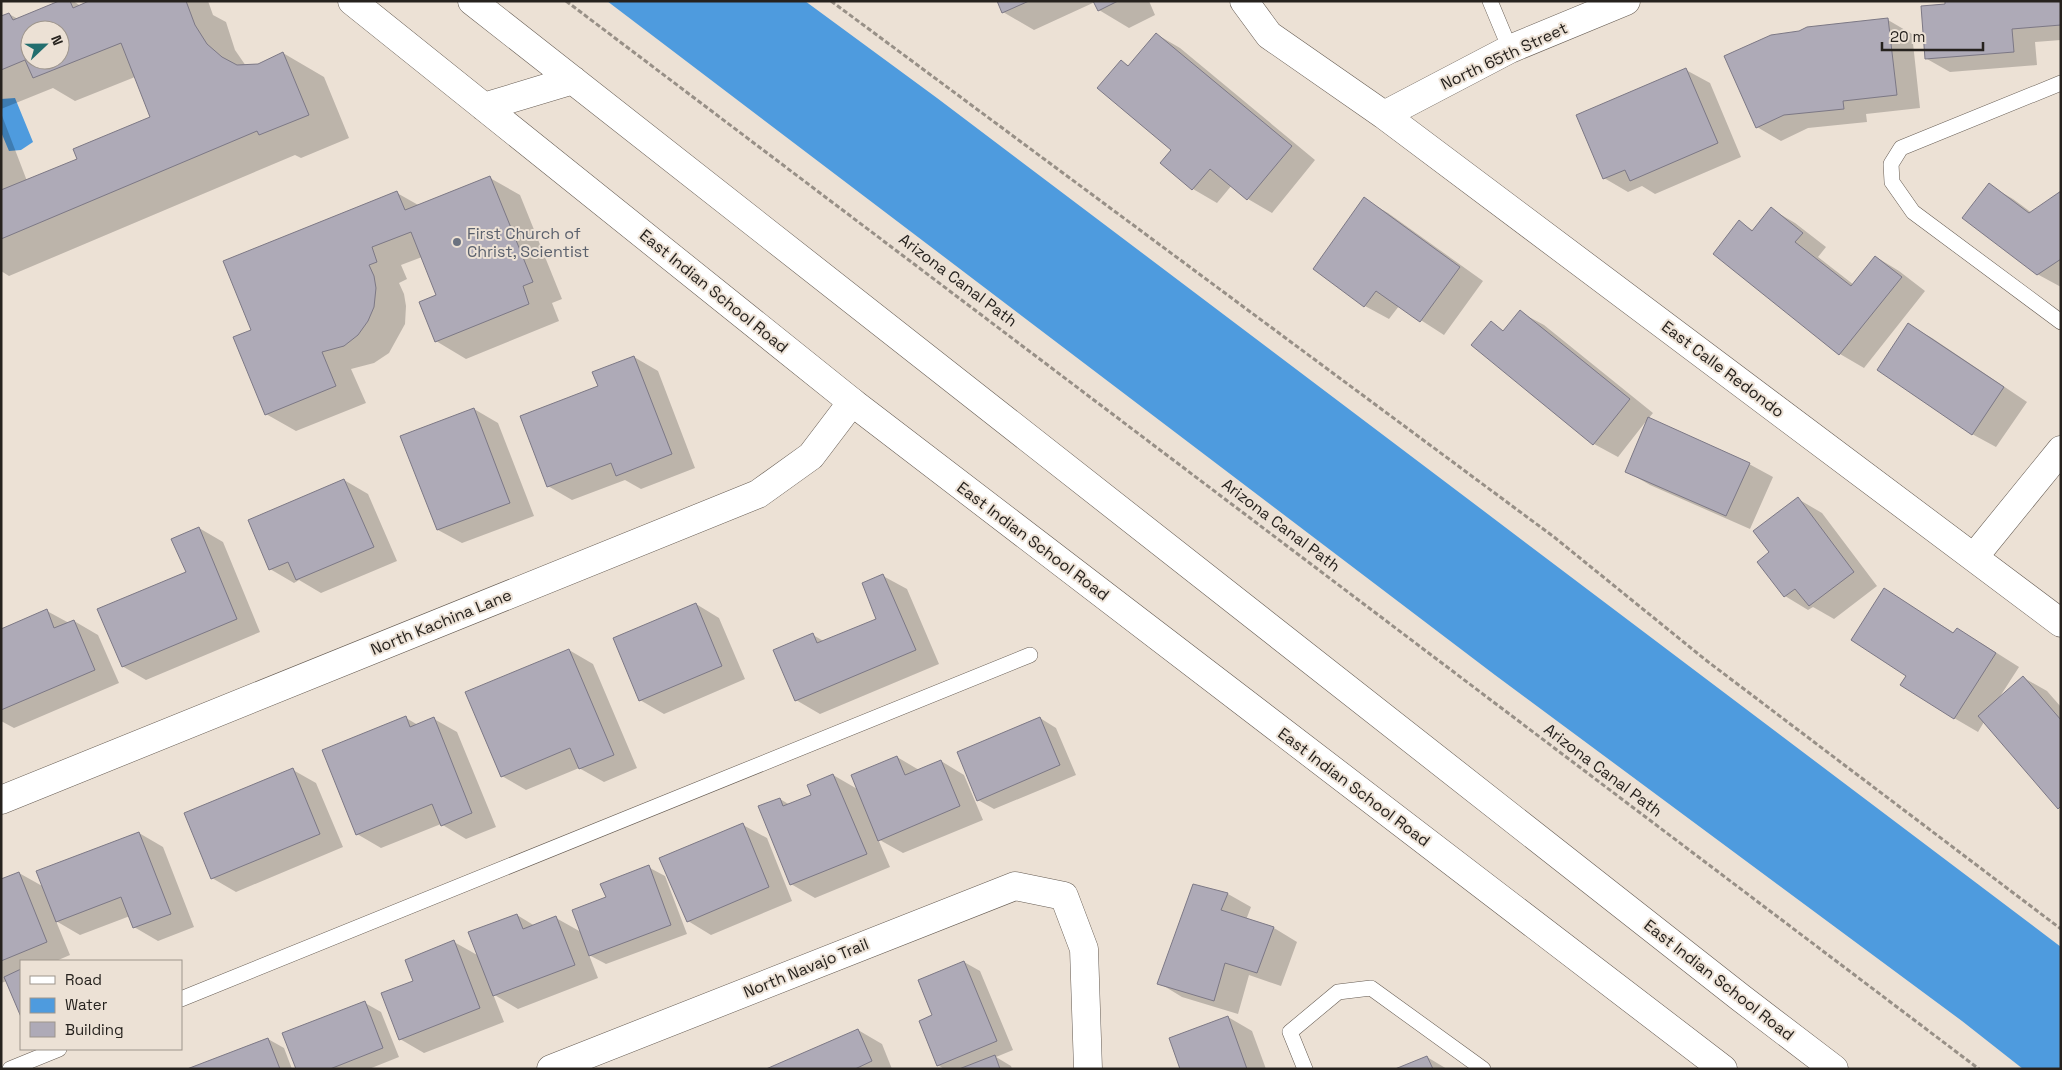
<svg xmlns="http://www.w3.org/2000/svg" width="2062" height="1070" viewBox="0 0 2062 1070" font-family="'Space Grotesk',sans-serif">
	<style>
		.water { fill: #4e9bde }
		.shadow { fill: #0003; fill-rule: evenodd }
		.building { fill: #aeaab7; stroke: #7c7885; fill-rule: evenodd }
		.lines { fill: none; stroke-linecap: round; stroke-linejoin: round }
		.lane-casing { stroke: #655b52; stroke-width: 16 }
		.street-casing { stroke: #655b52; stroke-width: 29 }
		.secondary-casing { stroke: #655b52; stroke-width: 29 }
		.path { stroke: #989087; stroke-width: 3; stroke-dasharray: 5 2.5; stroke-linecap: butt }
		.lane { stroke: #fff; stroke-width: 15 }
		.street { stroke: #fff; stroke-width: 28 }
		.secondary { stroke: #fff; stroke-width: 28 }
		.worship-dot { fill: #6b7280; stroke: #ece1d5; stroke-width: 2 }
		.labels { text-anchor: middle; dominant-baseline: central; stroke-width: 4; stroke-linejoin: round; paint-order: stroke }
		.street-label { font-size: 16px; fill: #26221e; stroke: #ece1d5 }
		.worship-label { font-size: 16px; fill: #5b616d; stroke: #ece1d5; text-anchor: start }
	</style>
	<rect width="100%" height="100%" fill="#ece1d5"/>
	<path class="water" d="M607,1H805L937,98L2061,947V1069H2023L1962,1021L1495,675Z
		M15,98L33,142L21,150L9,151L1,132V99Z"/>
	<path class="shadow" d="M62,1H73L81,6L92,1H208L213,15L226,22L235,50L246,66H259L283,53L324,77L349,138L301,158L295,155L9,276L1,271V113L27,181L78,160L152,118L135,77L75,101L53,88L1,109V17L9,14L18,19ZM30,30H60V60H30Z
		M998,1H1149L1155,15L1129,28L1099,10L1095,2L1034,30L1003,12Z
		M2061,1V40L2035,42L2037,65L1950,72L1927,59Z
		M1888,20L1912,34L1920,108L1866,114L1867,122L1808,128L1781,141L1757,127Z
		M1156,34L1180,48L1315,160L1272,213L1248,199L1232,185L1217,203L1193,189L1161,163L1172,150L1121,62L1130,66Z
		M1686,70L1710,83L1741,157L1655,194L1642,186L1628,192L1604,178Z
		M490,178L520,195L562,299L552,303L559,321L466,359L436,341L438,296L422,257L401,265L407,279L399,283L404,294L406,306L405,324L389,353L374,363L351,369L366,403L296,431L266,414L253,331L397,193L420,206Z
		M1989,185L2013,199L2032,213L2061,193V287L2037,274Z
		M1364,199L1388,213L1483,281L1444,335L1399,306L1389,319L1365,306L1315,269Z
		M1771,209L1795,223L1826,247L1818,257L1854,285L1876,257L1899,271L1925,291L1864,368L1840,354L1715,254L1739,222L1754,231Z
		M1520,312L1544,325L1653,413L1648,419L1749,464L1773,477L1750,529L1650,485L1626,471L1647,420L1618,457L1594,444L1491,323L1504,331Z
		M1909,325L1932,338L2027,402L1996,447L1972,434Z
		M634,357L658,371L695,468L641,489L625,480L572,500L548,486L599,386Z
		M474,409L498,423L534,516L462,543L438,530Z
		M344,480L368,494L397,561L321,593L299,580L294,583L270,569Z
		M1798,499L1822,513L1877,586L1834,619L1813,607L1808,610L1785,596L1770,553Z
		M199,528L223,542L260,632L146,680L122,666L187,573Z
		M883,576L907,589L939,664L820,714L796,700L813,635L825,642L878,619Z
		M1885,590L1954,633L1981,643L2019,667L1999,698L2024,678L2047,691L2061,707V809L1984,722L1978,732L1954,718L1907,675Z
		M696,604L719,618L745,679L664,714L640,700Z
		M47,611L69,623L74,621L98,635L119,683L14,728L1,721V630Z
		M569,650L593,664L637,768L604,782L579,768L526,790L502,776Z
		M406,718L418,725L434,719L457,732L496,827L466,839L441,824L381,848L357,834Z
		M1040,718L1056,728L1076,775L994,809L978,800Z
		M897,757L919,770L941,761L964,775L983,820L903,853L878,839L890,867L815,898L791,884L780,799L790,805L813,796L833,775L859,790Z
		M293,770L316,783L343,847L236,892L212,878Z
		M743,825L767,838L792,901L711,935L688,921Z
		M139,833L163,847L194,927L158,941L134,927L130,916L80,935L56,921L70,955L56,961H21V1014L7,981L1,983V880L19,873L44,887Z
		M648,867L665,876L687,934L606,964L589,955L598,978L518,1009L493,994L504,1022L424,1053L400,1039L415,982L454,942L479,956L517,915L535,926L556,918L581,932Z
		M1228,894L1251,907L1246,920L1274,928L1297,942L1281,986L1249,975L1238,1014L1182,997L1159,983Z
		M964,962L980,971L1013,1050L996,1057L1011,1066L1012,1069H944L938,1065L934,1016Z
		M365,1003L381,1012L399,1057L369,1069H297Z
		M1228,1017L1252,1031L1266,1069H1181Z
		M858,1030L882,1044L892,1069H769Z
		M268,1039L284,1048L292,1069H190Z
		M1427,1057L1447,1069H1399Z"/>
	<path class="building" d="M59,1H70L73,8L89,1H186L195,25L207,44L222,57L237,65L258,64L283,52L309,115L259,135L257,131L1,239V190L77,159L73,149L150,117L121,43L33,78L25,60L1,70V16L9,13L13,20ZM30,30H60V60H30Z
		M997,1H1029L1002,13Z
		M1093,1H1118L1098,11Z
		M1945,1H2061V25L2012,29L2014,52L1925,59L1921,6L1945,4Z
		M1888,18L1897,95L1843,101L1844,109L1784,115L1756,128L1724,56L1771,35L1799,31L1807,27Z
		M1156,33L1292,146L1247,200L1210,169L1192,190L1160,163L1171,150L1097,88L1121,60L1128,66Z
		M1686,68L1718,143L1630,181L1625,170L1603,179L1576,115Z
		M490,176L533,282L523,286L529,304L435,342L419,302L436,295L411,232L372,247L377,262L369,265L374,276L376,288L374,307L368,321L358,335L344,346L322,352L336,386L265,415L233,337L251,330L223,261L397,191L405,210Z
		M1989,183L2029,213L2061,191V259L2037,275L1962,218Z
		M1364,197L1460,267L1420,322L1376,291L1364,307L1313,269Z
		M1771,207L1803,233L1795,242L1851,286L1875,256L1902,277L1839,355L1713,254L1739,220L1752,231Z
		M1520,310L1630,399L1593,445L1471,345L1491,321L1503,331Z
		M1908,323L2004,387L1972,435L1877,370Z
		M634,356L672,454L616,476L611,463L547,487L520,416L598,386L592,372Z
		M474,408L510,503L437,530L400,436Z
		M1648,417L1750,463L1726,516L1625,472Z
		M344,479L374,547L296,580L288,562L269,570L248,520Z
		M1798,497L1854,572L1809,606L1795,589L1784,597L1757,562L1769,552L1753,531Z
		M199,527L237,619L122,667L97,609L186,572L171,539Z
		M883,574L916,650L795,701L773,650L813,633L817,643L876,619L862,583Z
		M1884,588L1953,633L1957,628L1996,653L1954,719L1900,685L1906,676L1851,640Z
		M696,603L722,666L639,701L613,638Z
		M47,609L54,628L74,620L95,670L1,710V629Z
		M569,649L614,755L579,769L570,748L501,777L465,692Z
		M2023,676L2061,720V806L2058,809L1978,716Z
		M406,716L410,727L434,717L472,813L441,826L432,804L356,835L322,750Z
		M1040,717L1060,765L977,801L957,752Z
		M897,756L905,775L941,760L960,806L878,841L851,775Z
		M293,768L320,834L211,879L184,813Z
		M833,774L867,854L790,885L758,806L780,798L783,806L811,795L807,785Z
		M743,823L769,887L687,922L659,858Z
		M139,832L171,914L133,928L121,897L56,922L36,871Z
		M649,865L671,925L589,956L572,910L606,897L600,884Z
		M19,872L47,942L1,961V879Z
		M1193,884L1228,893L1221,910L1274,927L1257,973L1225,963L1214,1001L1157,984Z
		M517,914L523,929L556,916L575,965L493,996L468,932Z
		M454,940L480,1008L399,1040L381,993L413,981L405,960Z
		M964,961L997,1041L937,1066L919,1021L932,1015L918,980Z
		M21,969V1017L4,977Z
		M365,1001L383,1048L330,1069H296L282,1033Z
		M1228,1016L1247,1069H1180L1169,1038Z
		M858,1029L872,1061L855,1069H766Z
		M268,1038L280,1069H187Z
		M995,1055L1000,1069H959Z
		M1427,1056L1433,1069H1395Z"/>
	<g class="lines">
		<g class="lane-casing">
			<path id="lane" d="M1490,1L1510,49
				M2061,83L1901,148L1891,164L1892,182L1913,212L2061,322
				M181,999L1030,655
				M10,1069L59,1049
				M1305,1069L1290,1032L1338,992L1371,988L1483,1069"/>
		</g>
		<g class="street-casing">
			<path id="street" d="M1244,1L1269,35L1384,115L2061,623
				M1384,115L1510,49L1626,1
				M1974,557L2061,450
				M1,800L758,494L811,456L852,402
				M551,1069L1015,886L1064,896L1084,949L1088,1069"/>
		</g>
		<g class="secondary-casing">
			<path id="secondary" d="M352,1L852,402L1723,1069
				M472,1L1741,998L1834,1069
				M484,107L573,80"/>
		</g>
		<path class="path" d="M566,1L1979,1069
			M831,1L1554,537L1707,661L2061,929"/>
		<use href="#lane" class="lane"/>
		<use href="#street" class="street"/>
		<use href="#secondary" class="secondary"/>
	</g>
	<circle class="worship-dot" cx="457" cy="242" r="5"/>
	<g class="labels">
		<g class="street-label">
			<text transform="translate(1504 56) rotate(-25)">North 65th Street</text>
			<text transform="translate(958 280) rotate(37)">Arizona Canal Path</text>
			<text transform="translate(714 291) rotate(39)">East Indian School Road</text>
			<text transform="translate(1723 369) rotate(37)">East Calle Redondo</text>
			<text transform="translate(1281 525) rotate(37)">Arizona Canal Path</text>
			<text transform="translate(1033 541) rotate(37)">East Indian School Road</text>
			<text transform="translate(441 622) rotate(-22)">North Kachina Lane</text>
			<text transform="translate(1603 770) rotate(37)">Arizona Canal Path</text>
			<text transform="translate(1354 787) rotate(37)">East Indian School Road</text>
			<text transform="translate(806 968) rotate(-22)">North Navajo Trail</text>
			<text transform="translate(1719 980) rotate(38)">East Indian School Road</text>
		</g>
		<g class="worship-label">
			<text x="467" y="233">First Church of<tspan x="467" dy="18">Christ, Scientist</tspan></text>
		</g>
	</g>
	<rect width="2062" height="1070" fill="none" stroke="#26221e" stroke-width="5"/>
	<rect x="20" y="960" width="162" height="90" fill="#ece1d5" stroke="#9d958c"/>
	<rect x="30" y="976" width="25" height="8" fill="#ffffff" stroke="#9d958c"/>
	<text x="65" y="985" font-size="15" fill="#26221e">Road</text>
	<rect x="30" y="998" width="25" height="15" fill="#4e9bde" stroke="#9d958c"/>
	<text x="65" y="1010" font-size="15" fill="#26221e">Water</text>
	<rect x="30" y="1022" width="25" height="15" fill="#aeaab7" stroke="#9d958c"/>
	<text x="65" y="1035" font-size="15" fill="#26221e">Building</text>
	<g transform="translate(45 45) rotate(68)"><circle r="24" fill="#ece1d5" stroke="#9d958c"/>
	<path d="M0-4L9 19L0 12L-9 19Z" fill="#226e6e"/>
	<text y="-8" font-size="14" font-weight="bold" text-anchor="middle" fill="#26221e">N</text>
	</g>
	<path d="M1882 42v8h101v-8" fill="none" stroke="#26221e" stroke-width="2.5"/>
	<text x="1890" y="42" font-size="15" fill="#26221e" stroke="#ece1d5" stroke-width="4" paint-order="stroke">20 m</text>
</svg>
